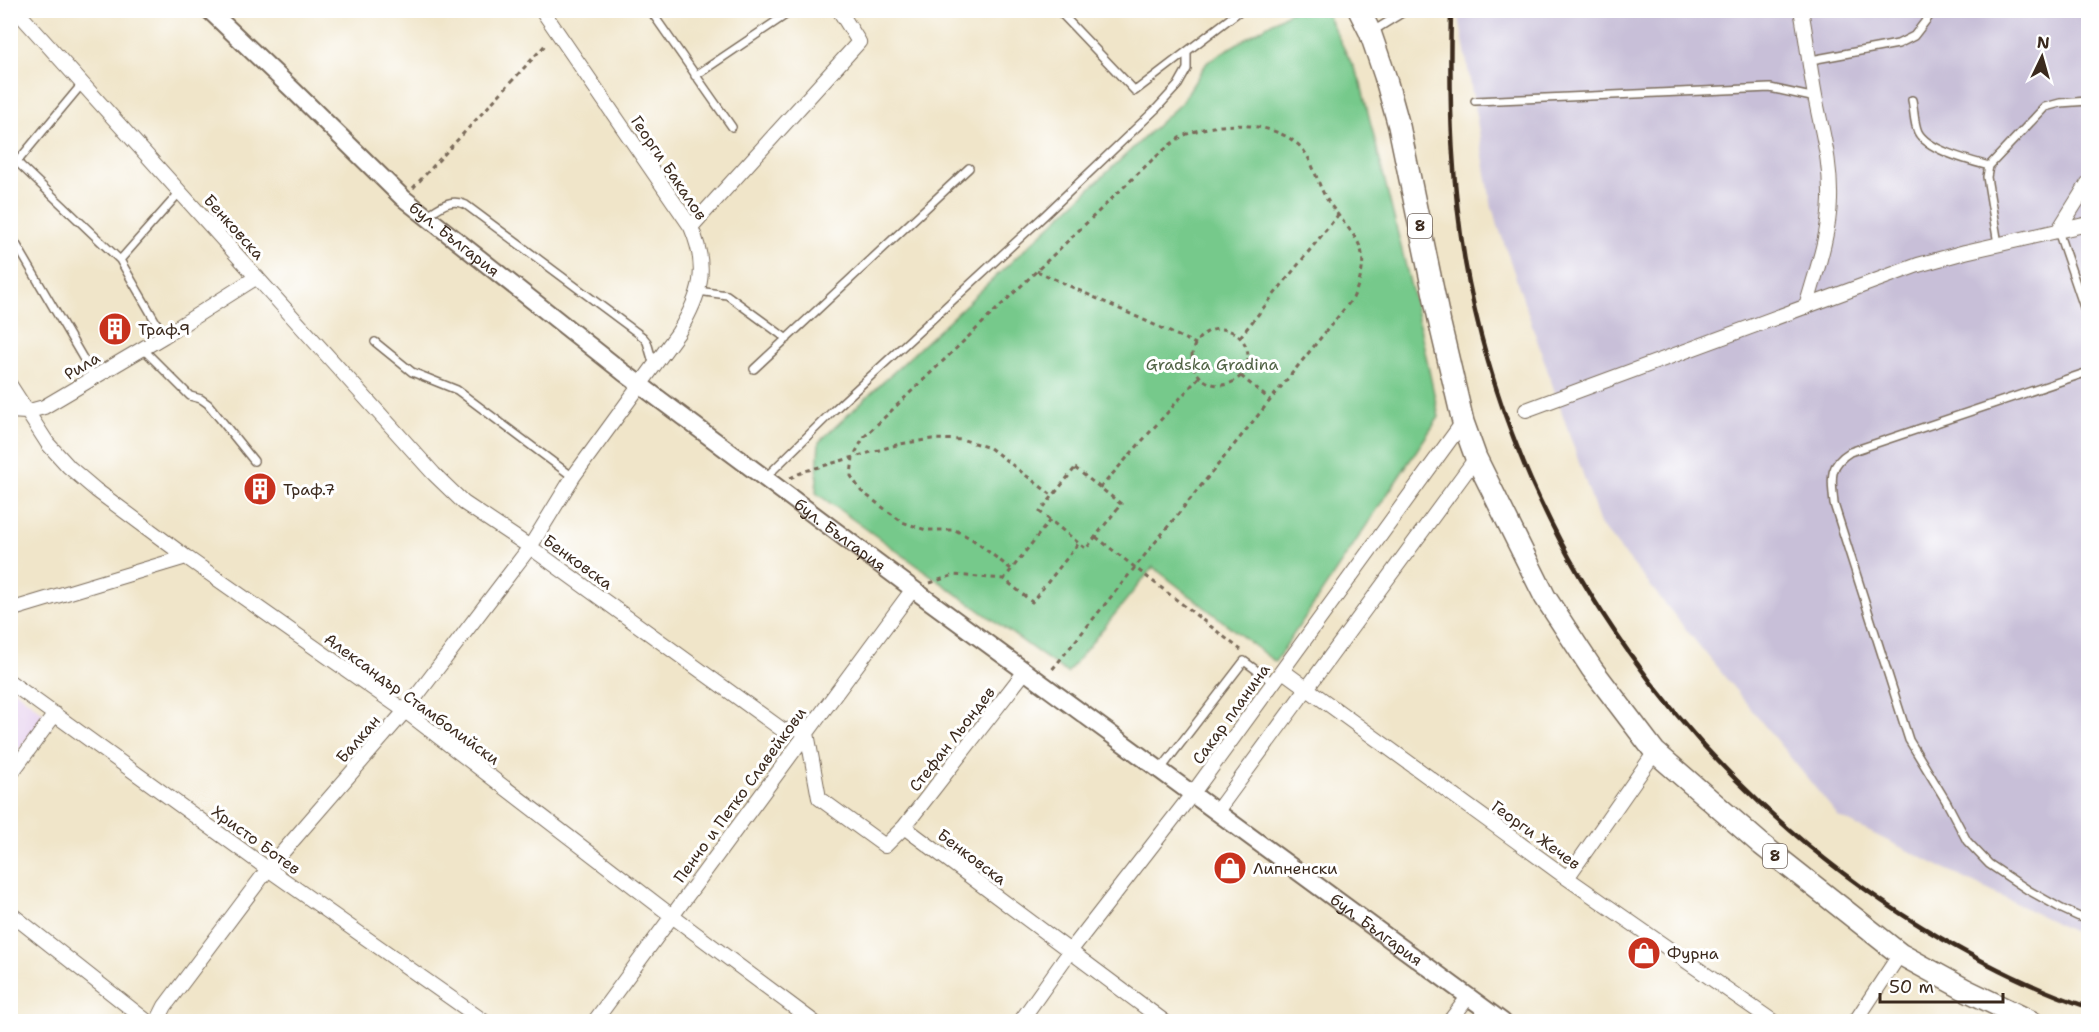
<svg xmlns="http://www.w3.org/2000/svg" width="2099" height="1032" viewBox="0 0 2099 1032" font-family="'Shantell Sans',sans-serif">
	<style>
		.built { fill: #e7d2ef }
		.industrial { fill: #c8bfd8 }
		.green { fill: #76c98b; stroke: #587a54; stroke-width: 1.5 }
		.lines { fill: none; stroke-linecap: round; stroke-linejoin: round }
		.service-casing { stroke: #7a6b5a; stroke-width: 10 }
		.minor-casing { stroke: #7a6b5a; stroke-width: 16 }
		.tertiary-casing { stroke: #7a6b5a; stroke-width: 20 }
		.primary-casing { stroke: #7a6b5a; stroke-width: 24 }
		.path { stroke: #7a6b5a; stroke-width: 3; stroke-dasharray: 4.5 4.5; stroke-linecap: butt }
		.service { stroke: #fff; stroke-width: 7 }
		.minor { stroke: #fff; stroke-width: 14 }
		.tertiary { stroke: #fff; stroke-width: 16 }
		.primary { stroke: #fff; stroke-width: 21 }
		.rail { stroke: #3b2a1e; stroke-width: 4.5 }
		.labels { text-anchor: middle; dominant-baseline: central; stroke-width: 6; stroke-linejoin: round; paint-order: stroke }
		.shield { fill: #fff; stroke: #766a62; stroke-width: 1.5 }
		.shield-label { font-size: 15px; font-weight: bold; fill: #3b2a1e }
		.street-label { font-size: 16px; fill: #3b2a1e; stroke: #fff }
		.poi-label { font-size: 16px; fill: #3b2a1e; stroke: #fff; text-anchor: start }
		.park-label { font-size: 16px; fill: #506244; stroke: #fff }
	</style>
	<rect width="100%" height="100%" fill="#fff"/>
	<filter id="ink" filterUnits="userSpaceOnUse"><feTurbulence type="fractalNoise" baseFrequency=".0167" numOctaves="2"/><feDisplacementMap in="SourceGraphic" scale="12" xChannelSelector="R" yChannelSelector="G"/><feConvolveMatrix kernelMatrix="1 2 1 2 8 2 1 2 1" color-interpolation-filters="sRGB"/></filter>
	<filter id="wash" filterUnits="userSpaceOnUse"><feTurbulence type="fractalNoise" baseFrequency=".008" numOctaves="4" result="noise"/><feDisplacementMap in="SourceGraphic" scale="24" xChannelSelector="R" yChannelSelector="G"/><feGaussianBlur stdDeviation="1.35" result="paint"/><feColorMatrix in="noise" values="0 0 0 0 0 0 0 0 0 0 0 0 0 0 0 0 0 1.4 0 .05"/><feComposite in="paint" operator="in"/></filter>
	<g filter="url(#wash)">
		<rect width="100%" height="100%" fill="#f0e5c9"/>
		<path class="built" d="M10,686L48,717L11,758H10Z"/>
		<path class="industrial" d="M1458,11H2088V939L1839,817L1600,524L1492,208Z"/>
		<path class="green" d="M1293,10L1325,11L1360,80L1413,295L1439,417L1275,662L1153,567L1067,673L816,493L819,442L1181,103L1208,61Z"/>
	</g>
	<g filter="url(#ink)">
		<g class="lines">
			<g class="service-casing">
				<path id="service" d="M650,10L732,127
					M1058,10L1135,91L1241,10
					M1373,31L1407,10
					M1811,60L1898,44L1914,36L1934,10
					M695,76L793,10
					M82,84L17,162L120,260L164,336
					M1912,100C1914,109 1914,124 1918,132C1927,150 1971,161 1989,166
					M1475,101L1770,88L1816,98
					M426,216C439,208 450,197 466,205L643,337L647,342L654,366
					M2058,231L2088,319
					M15,242L94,377
					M1998,244L1987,177L1989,166L2045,107L2060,103L2088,101
					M120,260L180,192
					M698,291L727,295L787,339
					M375,342L412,372L457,390L573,477
					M143,349L190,396L201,399L208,404L254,461
					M754,369L969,168
					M2088,372L1850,452C1827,466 1832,481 1834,504L1909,740L1946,801L1967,841L1989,864L2028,890L2062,909L2088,921
					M765,478L834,410L1045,215L1157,108L1178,85L1187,69V52
					M1161,769L1244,661L1274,683"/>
			</g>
			<g class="minor-casing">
				<path id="minor" d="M16,10L434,474L464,503L530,547L784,731L803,726L807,733L819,798L885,846L904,827L1165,1022
					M1801,10C1807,40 1810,71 1816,101C1823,136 1831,163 1830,200C1829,236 1816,272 1806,307
					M691,227L859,42L839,10
					M2058,231L2088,183
					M10,385L48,444L69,467L96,490L186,557L405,711L672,916L814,1022
					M1526,410L1918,265L1965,252L2088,224
					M10,411L26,412L44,407L164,336L257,277
					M10,610L186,557
					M1283,671L1567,878L1774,1022
					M10,682L268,869L485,1022
					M10,775L55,714
					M1217,811L1476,458
					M904,827L1026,670
					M1567,878L1655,752
					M10,913L148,1022
					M157,1022L165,1006L268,869L405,711L530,547L573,477L678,333C701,295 709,269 691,227L542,10
					M594,1022L913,589
					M1020,1022L1071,950L1193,793L1463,422
					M1449,1022L1469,996
					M1855,1022L1900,954"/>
			</g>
			<g class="tertiary-casing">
				<g id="tertiary">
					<path id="s1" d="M209,10L294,91L403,198L623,372L913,589L1503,1022"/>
				</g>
			</g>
			<g class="primary-casing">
				<path id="primary" d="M1359,10L1370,32L1385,76L1399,126L1440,324L1463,422L1476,458L1545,597L1592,669L1655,752L1762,845L1900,954L1966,990L2032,1022"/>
			</g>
			<path class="path" d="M413,188L547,43
				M1037,271L1196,344
				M1192 357a28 28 0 1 1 56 0a28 28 0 1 1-56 0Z
				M1240,337L1338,215
				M1241,376L1270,400
				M1075,468L1121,504L1086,549L1040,512Z
				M790,478L805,471L900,444L932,439L964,440L990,448L1053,496
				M1100,488L1200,376
				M1050,520L1004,579L1032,602L1079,543
				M1096,537L1241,650
				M1011,569L972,539L955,530H926L902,522L861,491L851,476L853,457L864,437L1152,160C1161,153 1171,143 1181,137C1212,121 1266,120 1295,142C1314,156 1315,182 1328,201C1354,240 1376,245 1353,298L1051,671
				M930,583L954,575L1004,579"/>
			<use href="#service" class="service"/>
			<use href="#minor" class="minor"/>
			<use href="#tertiary" class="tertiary"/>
			<use href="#primary" class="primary"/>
			<path class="rail" d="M1451,10C1449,102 1451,193 1469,283C1522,551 1691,785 1922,927C1975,959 2030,988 2088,1007"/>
		</g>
	</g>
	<defs>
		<g id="building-disc" transform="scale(1.725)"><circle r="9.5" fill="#c8321e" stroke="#fff"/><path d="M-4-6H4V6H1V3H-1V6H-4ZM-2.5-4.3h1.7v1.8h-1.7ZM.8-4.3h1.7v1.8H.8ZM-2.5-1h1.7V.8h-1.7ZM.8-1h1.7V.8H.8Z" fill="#fff"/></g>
		<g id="shop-disc" transform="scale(1.725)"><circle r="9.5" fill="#c8321e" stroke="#fff"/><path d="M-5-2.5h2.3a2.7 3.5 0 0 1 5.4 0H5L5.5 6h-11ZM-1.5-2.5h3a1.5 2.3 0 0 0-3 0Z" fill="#fff"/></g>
	</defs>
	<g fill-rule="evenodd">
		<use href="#building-disc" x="115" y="329"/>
		<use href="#building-disc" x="260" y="489"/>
		<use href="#shop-disc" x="1230" y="868"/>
		<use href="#shop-disc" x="1644" y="953"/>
	</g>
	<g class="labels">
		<g class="shield">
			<rect x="1408" y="214" width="24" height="24" rx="4.5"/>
			<rect x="1763" y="844" width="24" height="24" rx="4.5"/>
		</g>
		<g class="shield-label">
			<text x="1420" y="226">8</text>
			<text x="1775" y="856">8</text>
		</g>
		<g class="street-label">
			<text transform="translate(669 168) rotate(56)">Георги Бакалов</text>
			<text transform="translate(234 227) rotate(48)">Бенковска</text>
			<text stroke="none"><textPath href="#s1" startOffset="336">бул. България</textPath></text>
			<text transform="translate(82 366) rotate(-31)">Рила</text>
			<text stroke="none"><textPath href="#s1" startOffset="822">бул. България</textPath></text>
			<text transform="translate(578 562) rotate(36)">Бенковска</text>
			<text transform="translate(412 699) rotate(36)">Александър Стамболийски</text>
			<text transform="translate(1231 714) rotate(-54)">Сакар планина</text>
			<text transform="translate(358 739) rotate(-49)">Балкан</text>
			<text transform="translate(952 739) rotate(-52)">Стефан Льондев</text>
			<text transform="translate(740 795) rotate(-54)">Пенчо и Петко Славейкови</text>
			<text transform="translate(1536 835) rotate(36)">Георги Жечев</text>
			<text transform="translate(256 840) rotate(36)">Христо Ботев</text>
			<text transform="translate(972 857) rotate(37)">Бенковска</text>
			<text stroke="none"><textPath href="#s1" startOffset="1488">бул. България</textPath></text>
		</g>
		<g class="poi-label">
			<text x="138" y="329">Траф.9</text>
			<text x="283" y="489">Траф.7</text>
			<text x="1253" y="868">Липненски</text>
			<text x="1667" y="953">Фурна</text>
		</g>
		<g class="park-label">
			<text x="1212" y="364">Gradska Gradina</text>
		</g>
	</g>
	<rect width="2099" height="1032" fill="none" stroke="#fff" stroke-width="36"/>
	<g transform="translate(2042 57) rotate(5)" stroke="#ffffff" stroke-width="4.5" paint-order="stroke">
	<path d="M0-4.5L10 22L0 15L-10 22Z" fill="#3b2a1e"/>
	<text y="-9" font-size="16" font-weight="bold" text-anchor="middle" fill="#3b2a1e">N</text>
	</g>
	<path d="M1880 993v9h123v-9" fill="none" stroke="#3b2a1e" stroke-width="3"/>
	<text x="1889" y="993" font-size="18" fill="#3b2a1e" stroke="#ffffff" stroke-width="4.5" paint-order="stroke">50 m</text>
</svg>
